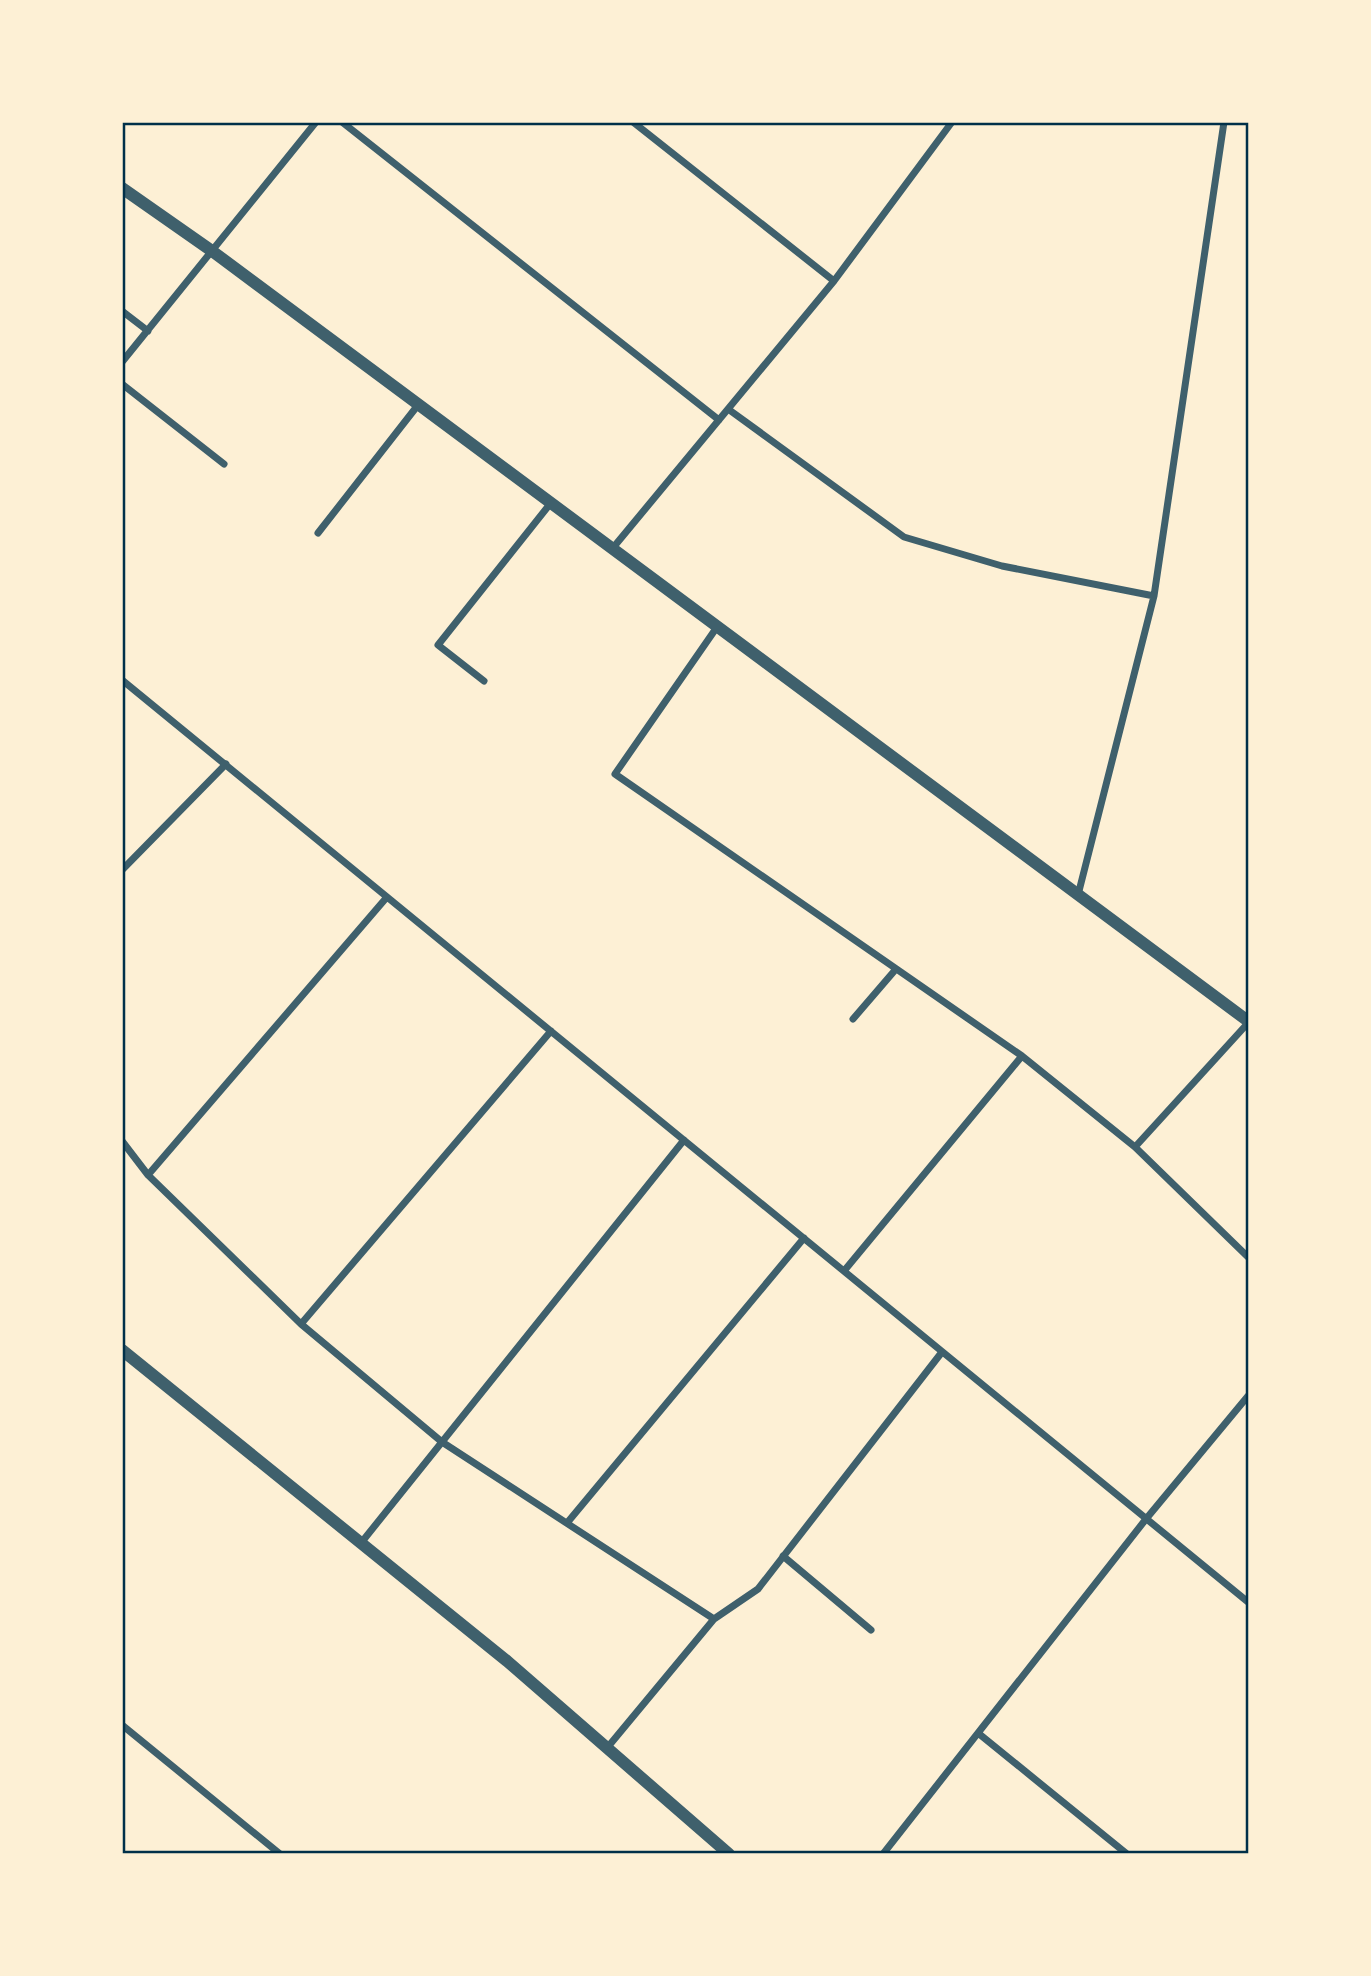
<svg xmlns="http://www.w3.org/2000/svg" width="1371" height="1976" viewBox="0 0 1371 1976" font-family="'Alegreya Sans',sans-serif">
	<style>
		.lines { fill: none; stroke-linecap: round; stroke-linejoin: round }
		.minor { stroke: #3f606c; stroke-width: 7 }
		.tertiary { stroke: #3f606c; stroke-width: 12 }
		.neatline { fill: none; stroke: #003049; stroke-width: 2.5 }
	</style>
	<rect width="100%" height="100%" fill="#fdf0d5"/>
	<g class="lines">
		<path class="minor" d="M342,122L719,420
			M633,122L834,281
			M122,311L148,331
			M122,362L316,122
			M122,384L224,464
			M728,409L904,537L1002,566L1154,596
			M318,533L418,405
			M612,549L834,281L952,122
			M717,627L615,774L1022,1056L1135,1147L1248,1257
			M122,680L1248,1602
			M484,681L438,645L550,504
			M122,870L226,764
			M1078,895L1154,596L1224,122
			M853,1019L896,969
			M122,1141L148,1175L301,1324L442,1442L714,1619
			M1135,1147L1248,1023
			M148,1175L387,897
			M844,1271L1022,1056
			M301,1324L551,1031
			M567,1523L804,1238
			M361,1543L684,1140
			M783,1556L871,1630
			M122,1725L280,1854
			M978,1733L1127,1854
			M607,1748L714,1619L758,1589L942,1352
			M883,1854L1146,1519L1248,1396"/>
		<path class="tertiary" d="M122,188L212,251L1248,1021
			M122,1350L507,1661L729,1854"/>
	</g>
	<rect width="1371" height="1976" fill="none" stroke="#fdf0d5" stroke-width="248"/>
	<rect x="124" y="124" width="1123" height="1728" class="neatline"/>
</svg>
